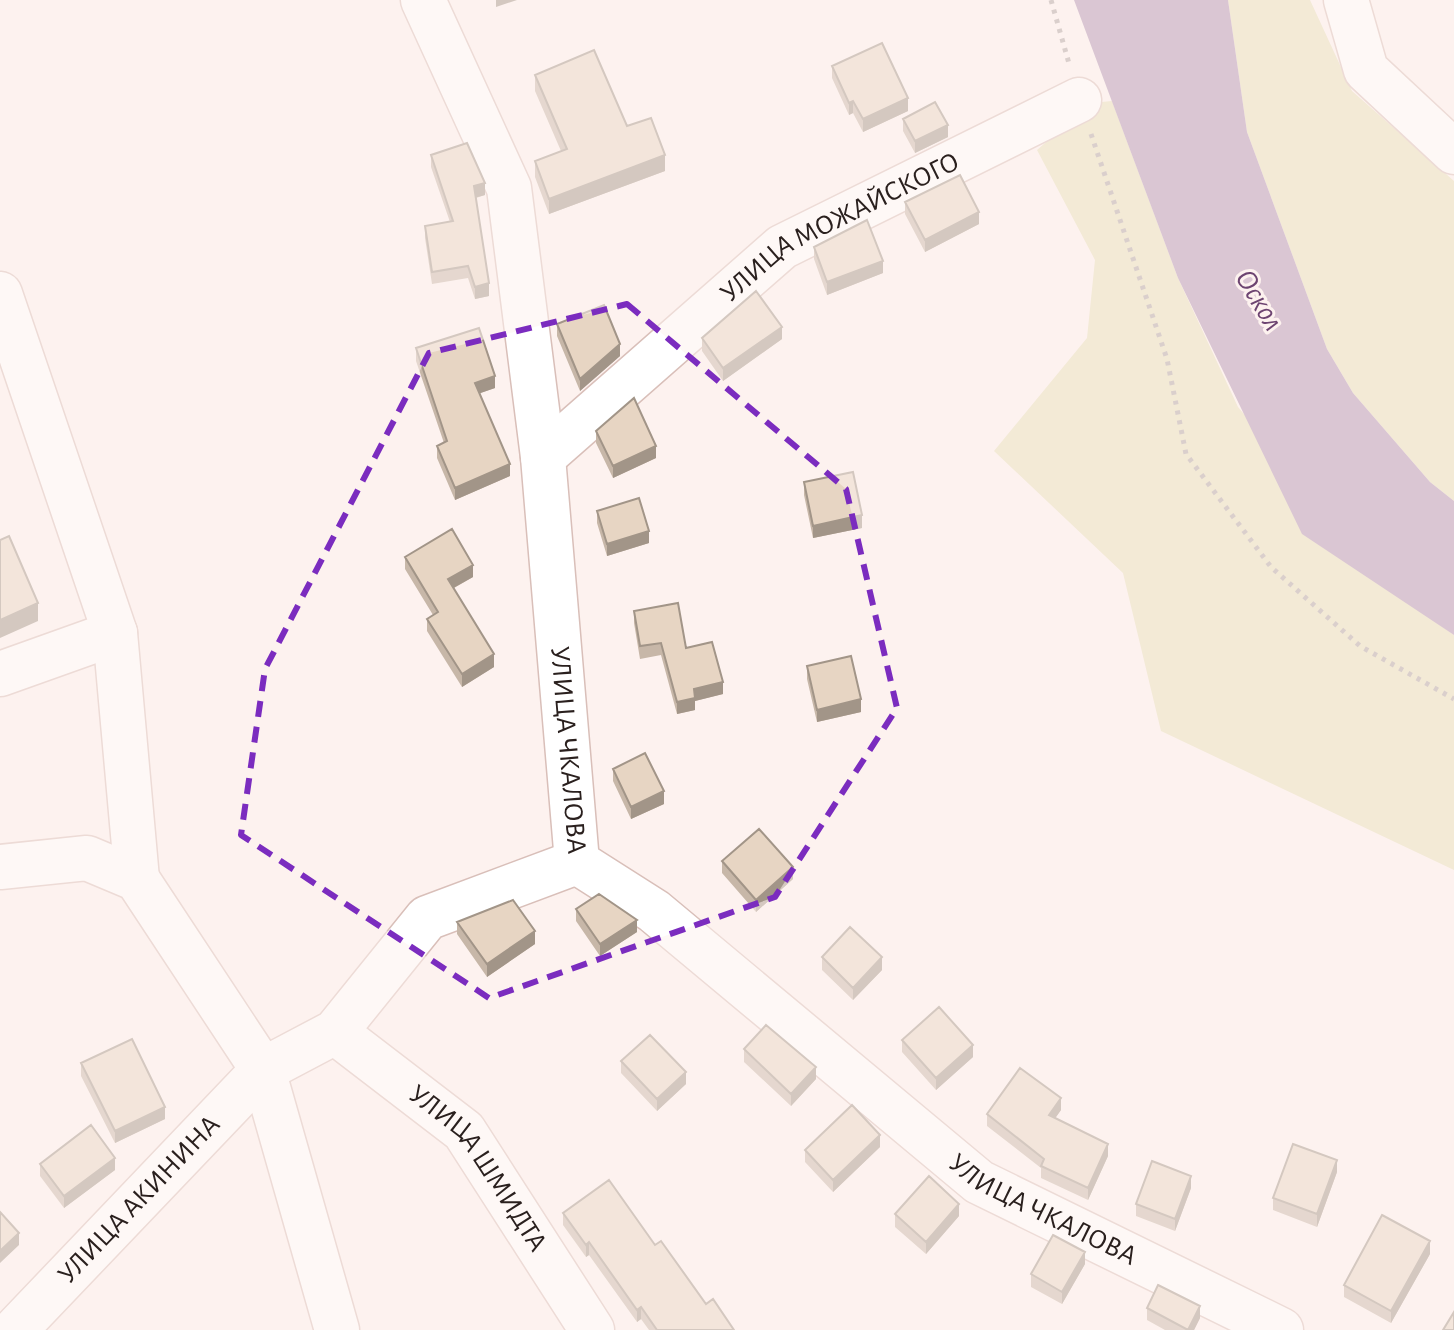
<svg xmlns="http://www.w3.org/2000/svg" width="1454" height="1330" viewBox="0 0 1454 1330" font-family="'Alegreya Sans',sans-serif">
	<style>
		.green { fill: #e6dfb9 }
		.water { fill: #af91b1 }
		.lines { fill: none; stroke-linecap: round; stroke-linejoin: round }
		.minor-casing { stroke: #d9bfb9; stroke-width: 47 }
		.path { stroke: #b0a5a3; stroke-width: 5; stroke-dasharray: 4 6; stroke-linecap: butt }
		.minor { stroke: #fff; stroke-width: 44 }
		.wall { fill: #c7b7a8 }
		.shaded-wall { fill: #a29588 }
		.building { fill: #e7d5c3; stroke: #a29588; stroke-width: 2 }
		.marked { fill: none; stroke: #7b2cbf; stroke-width: 6; stroke-dasharray: 16 10; stroke-linejoin: round }
		.labels { text-anchor: middle; dominant-baseline: central; stroke-width: 6; stroke-linejoin: round; paint-order: stroke }
		.street-label { font-size: 28px; fill: #2a201e; stroke: #fdf2ef }
		.water-label { font-size: 30px; font-style: italic; fill: #6d4471; stroke: #fdf2ef }
	</style>
	<rect width="100%" height="100%" fill="#fdf2ef"/>
	<path class="green" d="M1228,0H1310L1352,91L1454,181V501L1430,482L1353,393L1327,349L1247,132Z
		M1112,101L1178,278L1238,407L1398,595L1454,635V870L1161,731L1123,573L994,451L1087,338L1095,260L1037,150L1091,103Z"/>
	<path class="water" d="M1074,0H1228L1247,132L1327,349L1353,393L1430,482L1454,501V635L1302,534L1178,278Z"/>
	<g class="lines">
		<g class="minor-casing">
			<g id="minor">
				<path id="s1" d="M423,0L509,188L543,457L577,862L654,911L979,1182L1281,1330"/>
				<path d="M1346,0L1366,70L1454,152"/>
				<path d="M0,294L115,633L137,879"/>
				<path id="s2" d="M543,457L782,247L1079,100"/>
				<path d="M0,674L115,633"/>
				<path d="M0,867L87,858L137,879L263,1070L337,1330"/>
				<path id="s3" d="M335,1032L464,1131L592,1330"/>
				<path id="s4" d="M15,1330L263,1070L335,1032L427,918L577,862"/>
			</g>
		</g>
		<path class="path" d="M1051,0L1070,67
			M1091,134L1167,359L1186,454L1271,567L1360,646L1454,699"/>
		<use href="#minor" class="minor"/>
	</g>
	<path class="wall" d="M832,66L908,111L863,132L853,113L849,115L832,78Z
		M535,75L627,126L665,171L549,214L535,177V161L561,151L535,91Z
		M903,119L948,137L915,153L903,131Z
		M431,155L485,195L476,198L489,296L475,299L468,278L432,284L425,238V226L450,222L431,167Z
		M905,202L979,224L925,252L905,214Z
		M814,247L883,273L827,295L814,259Z
		M557,324L620,356L580,391L557,336Z
		M702,338L782,339L723,381L702,351Z
		M416,348L495,388L480,393L510,476L455,500L437,458V446L444,443L416,361Z
		M596,431L656,458L613,478L596,443Z
		M804,482L862,528L813,538L804,495Z
		M597,511L649,543L607,556L597,523Z
		M405,557L473,577L454,588L494,667L462,687L427,631V619L433,615L405,569Z
		M634,611L686,648L723,694L695,701V710L677,714L661,655L640,659L634,623Z
		M807,666L861,712L817,722L807,679Z
		M613,769L664,804L631,819L613,781Z
		M722,861L793,879L756,912L722,873Z
		M576,909L637,932L600,956L576,921Z
		M457,922L535,944L487,977L457,934Z
		M822,957L882,970L853,1000L822,970Z
		M902,1040L973,1057L936,1090L902,1052Z
		M744,1049L816,1079L791,1106L744,1062Z
		M621,1061L686,1084L657,1111L621,1073Z
		M81,1063L165,1119L115,1143L81,1076Z
		M1061,1110L1055,1118L1108,1156L1088,1200L1041,1178V1168L987,1126V1114Z
		M880,1147L833,1192L805,1162V1150Z
		M40,1164L115,1170L64,1208L40,1176Z
		M1337,1172L1317,1227L1273,1210V1198Z
		M1191,1188L1175,1231L1136,1216V1204Z
		M563,1213L655,1245L706,1304L734,1330H649L641,1319L637,1322L589,1255L586,1257L563,1225Z
		M895,1214L959,1216L926,1254L895,1227Z
		M1430,1254L1391,1323L1344,1297V1285Z
		M1085,1264L1062,1304L1031,1287V1274Z
		M1147,1308L1200,1318L1194,1330H1165L1147,1320Z"/>
	<path class="shaded-wall" d="M496,0H517L496,7Z
		M908,98V111L863,132V119Z
		M853,101V113L849,115V103Z
		M948,125V137L915,153V141Z
		M665,155V171L549,214V199Z
		M485,183V195L474,198V186Z
		M979,212V224L925,252V240Z
		M883,261V273L827,295V282Z
		M489,283V296L475,299V287Z
		M782,327V339L723,381V368Z
		M620,344V356L580,391V379Z
		M495,376V388L475,395V383Z
		M656,446V458L613,478V466Z
		M510,464V476L455,500V488Z
		M862,515V528L813,538V526Z
		M649,531V543L607,556V544Z
		M473,565V577L448,591V579Z
		M38,603V621L0,638V620Z
		M494,654V667L462,687V674Z
		M723,682V694L695,701V710L677,714V702L694,689Z
		M861,699V712L817,722V710Z
		M664,791V804L631,819V807Z
		M793,867V879L756,912V900Z
		M637,920V932L600,956V944Z
		M535,931V944L487,977V964Z
		M882,957V970L853,1000V988Z
		M973,1045V1057L936,1090V1078Z
		M816,1067V1079L791,1106V1094Z
		M686,1072V1084L657,1111V1099Z
		M1061,1098V1110L1049,1127V1115Z
		M165,1107V1119L115,1143V1131Z
		M880,1135V1147L833,1192V1180Z
		M1108,1144V1156L1088,1200V1188Z
		M115,1158V1170L64,1208V1196Z
		M1337,1160V1172L1317,1227V1214Z
		M1191,1176V1188L1175,1231V1219Z
		M959,1204V1216L926,1254V1242Z
		M19,1233V1245L0,1263V1251Z
		M1430,1241V1254L1391,1323V1311Z
		M589,1242V1255L586,1257V1245Z
		M1085,1252V1264L1062,1304V1292Z
		M1200,1306V1318L1194,1330H1188Z
		M641,1307V1319L637,1322V1310Z"/>
	<path class="building" d="M882,43L908,98L863,119L853,101L849,103L832,66Z
		M594,50L627,126L651,118L665,155L549,199L535,161L567,149L535,75Z
		M935,102L948,125L915,141L903,119Z
		M467,143L485,183L474,186L489,283L475,287L468,266L432,272L425,226L453,221L431,155Z
		M960,175L979,212L925,240L905,202Z
		M867,220L883,261L827,282L814,247Z
		M756,291L782,327L723,368L702,338Z
		M604,305L620,344L580,379L557,324Z
		M479,328L495,376L475,383L510,464L455,488L437,446L447,441L416,348Z
		M634,398L656,446L613,466L596,431Z
		M853,472L862,515L813,526L804,482Z
		M639,498L649,531L607,544L597,511Z
		M452,529L473,565L448,579L494,654L462,674L427,619L438,612L405,557Z
		M9,536L38,603L0,620V540Z
		M678,603L686,648L712,642L723,682L694,689L695,698L677,702L661,643L640,646L634,611Z
		M851,656L861,699L817,710L807,666Z
		M645,753L664,791L631,807L613,769Z
		M759,829L793,867L756,900L722,861Z
		M599,894L637,920L600,944L576,909Z
		M513,900L535,931L487,964L457,922Z
		M850,927L882,957L853,988L822,957Z
		M939,1007L973,1045L936,1078L902,1040Z
		M766,1025L816,1067L791,1094L744,1049Z
		M650,1035L686,1072L657,1099L621,1061Z
		M132,1039L165,1107L115,1131L81,1063Z
		M1020,1068L1061,1098L1049,1115L1108,1144L1088,1188L1041,1166L1044,1159L987,1114Z
		M852,1105L880,1135L833,1180L805,1150Z
		M91,1125L115,1158L64,1196L40,1164Z
		M1293,1144L1337,1160L1317,1214L1273,1198Z
		M1152,1161L1191,1176L1175,1219L1136,1204Z
		M929,1176L959,1204L926,1242L895,1214Z
		M609,1180L655,1245L661,1241L706,1304L713,1299L734,1330H657L641,1307L637,1310L589,1242L586,1245L563,1213Z
		M0,1212L19,1233L0,1251Z
		M1382,1215L1430,1241L1391,1311L1344,1285Z
		M1053,1235L1085,1252L1062,1292L1031,1274Z
		M1158,1285L1200,1306L1188,1330L1147,1308Z
		M1454,1312V1330H1443Z"/>
	<path d="M0 0H1454V1330H0ZM627,304L846,489L897,708L775,897L489,998L241,835L265,669L429,353Z" fill="#fdf2ef" fill-opacity=".55" fill-rule="evenodd"/>
	<path class="marked" d="M627,304L846,489L897,708L775,897L489,998L241,835L265,669L429,353Z"/>
	<g class="labels">
		<g class="street-label">
			<text stroke="none"><textPath href="#s2" startOffset="378">УЛИЦА МОЖАЙСКОГО</textPath></text>
			<text stroke="none"><textPath href="#s1" startOffset="772">УЛИЦА ЧКАЛОВА</textPath></text>
			<text stroke="none"><textPath href="#s3" startOffset="200">УЛИЦА ШМИДТА</textPath></text>
			<text stroke="none"><textPath href="#s4" startOffset="180">УЛИЦА АКИНИНА</textPath></text>
			<text stroke="none"><textPath href="#s1" startOffset="1468">УЛИЦА ЧКАЛОВА</textPath></text>
		</g>
		<g class="water-label">
			<text transform="translate(1259 300) rotate(59)">Оскол</text>
		</g>
	</g>
</svg>
